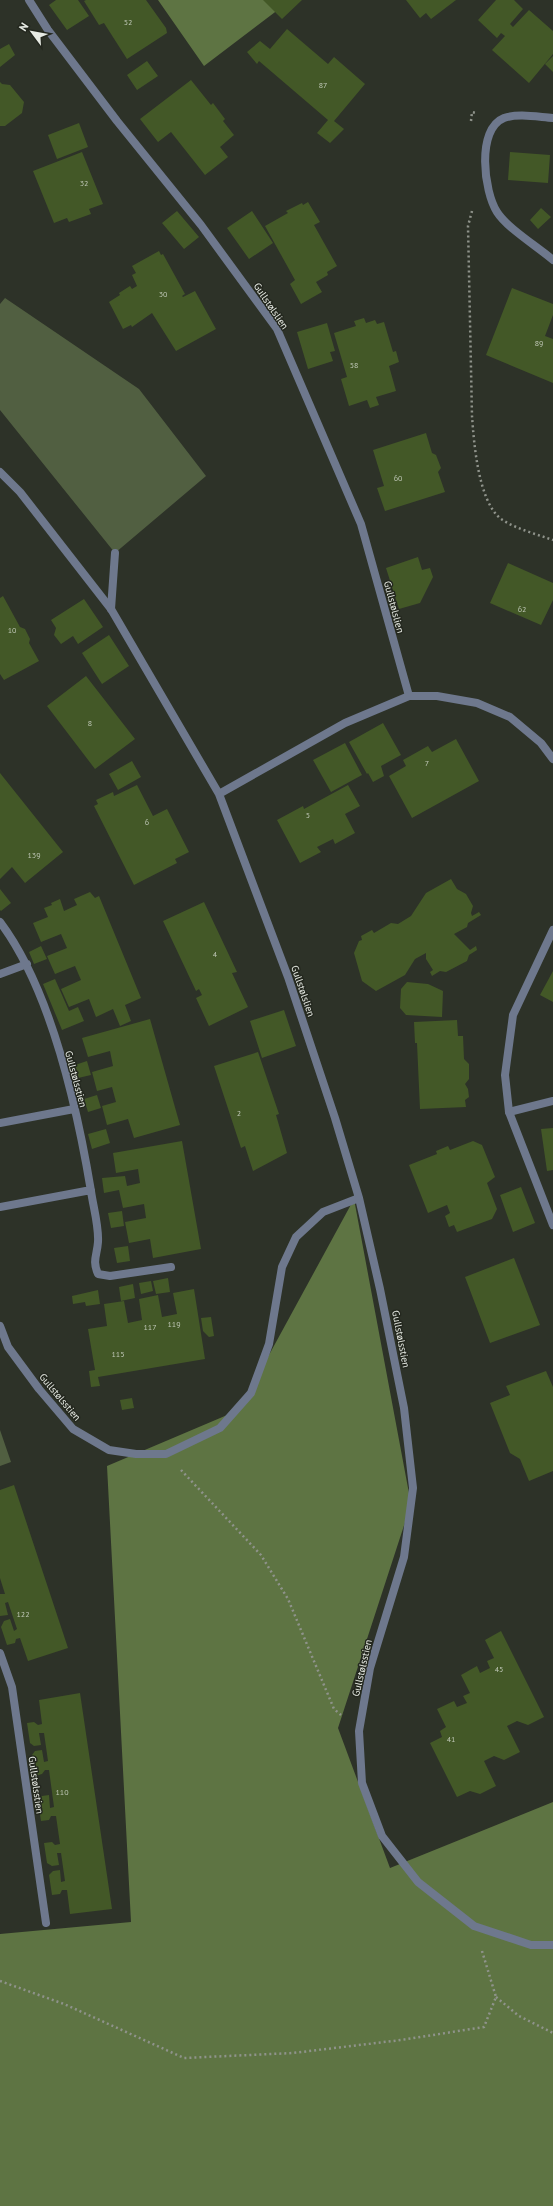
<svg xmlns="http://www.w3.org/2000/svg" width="553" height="2206" viewBox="0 0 553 2206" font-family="'PT Sans',sans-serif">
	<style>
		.green { fill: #515f41 }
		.forest { fill: #5e7443 }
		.building { fill: #435827 }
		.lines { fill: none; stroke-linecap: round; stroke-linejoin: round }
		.path { stroke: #8f938b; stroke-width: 2.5; stroke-dasharray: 2 3; stroke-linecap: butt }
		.service { stroke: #6e788d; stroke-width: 8 }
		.minor { stroke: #6e788d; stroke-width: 8 }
		.labels { text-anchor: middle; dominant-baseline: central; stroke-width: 3; stroke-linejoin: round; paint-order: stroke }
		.number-label { font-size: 8px; fill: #bec6b5 }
		.street-label { font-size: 10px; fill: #e7ebe4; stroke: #24281f }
	</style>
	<rect width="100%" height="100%" fill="#2d3228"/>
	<path class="green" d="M5,298L139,389L206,476L115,553L0,410V304Z
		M0,1430L11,1462L0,1466Z"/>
	<path class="forest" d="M158,0H291L204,66Z
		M354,1199L411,1504L338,1728L390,1868L553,1802V2206H0V1934L131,1922L107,1466L239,1410Z"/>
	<path class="building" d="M56,0H78L89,16L67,30L49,5Z
		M86,0H146L166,28L167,33L127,59L104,23L99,25L84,1Z
		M263,0H302L282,19Z
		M406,0H456L431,19L426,13L420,18Z
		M496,0H514L523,9L510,24L513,27L529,10L553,31V54L529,83L492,50L505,36L501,33L497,38L478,20Z
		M287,29L328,64L334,57L365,84L334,121L344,129L330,143L317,133L328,120L259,61L257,64L247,52L260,41L270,49Z
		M9,44L15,55L0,67V49Z
		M553,56V72L545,64Z
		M147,61L158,76L137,90L127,75Z
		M191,80L211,105L213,103L225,119L223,121L234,135L220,147L228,157L205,175L171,132L158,142L140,119Z
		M0,82L2,84L10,85L24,102L22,113L5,126H0Z
		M79,123L88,147L57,159L48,135Z
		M82,152L103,204L89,209L91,214L69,222L67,218L54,223L33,171Z
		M510,152L550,155L548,183L508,180Z
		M308,202L320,222L314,225L337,266L327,272L328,275L316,282L322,292L301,304L290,284L295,280L265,226L288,213L286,211L302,203L303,205Z
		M541,208L551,217L538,229L530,220Z
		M177,211L199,237L184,249L162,223Z
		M252,211L273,243L249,259L227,228Z
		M159,251L161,255L163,254L185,294L182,296L183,297L195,291L216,329L176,351L152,313L132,327L131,325L123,329L109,302L120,295L119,293L130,286L132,289L137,286L132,275L136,273L132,266Z
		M512,288L553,304V315L545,336L553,339V383L486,355Z
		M364,318L366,323L375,320L377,324L384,322L393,352L396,351L399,362L389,366L396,391L376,397L379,405L370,408L367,400L349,406L341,379L347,377L334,333L356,326L354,321Z
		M327,323L335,351L330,352L333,361L308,369L297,332Z
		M426,433L432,453L436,455L441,468L438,472L445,492L385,511L377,488L384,486L373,450Z
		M418,557L422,570L430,568L433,577L420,603L399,609L386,568Z
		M508,563L553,583V600L541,625L490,603Z
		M3,596L20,627L25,629L30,639L29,643L39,661L4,680L0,674V598Z
		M84,599L103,627L78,644L73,636L61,644L54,635L56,628L51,620Z
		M109,635L129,666L102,684L82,653Z
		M86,676L135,739L95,769L47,706Z
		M383,723L401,755L381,766L384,776L373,782L368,773L367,774L349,742Z
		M456,739L479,781L412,818L389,776L406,766L403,760L428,746L432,752Z
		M345,743L362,775L331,792L313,760Z
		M132,761L141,777L118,790L109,774Z
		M0,773L63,852L25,883L12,867L0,879Z
		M137,785L153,816L167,809L189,852L175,859L177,863L134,885L94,806L98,804L96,800L113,792L114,796Z
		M348,785L360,806L345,814L355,833L335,844L333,839L317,847L321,852L300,863L277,820L303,806L304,809Z
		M451,879L457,889L466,894L473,906L471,913L472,916L479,912L481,915L468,923L467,927L454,934L470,950L476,946L477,950L469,955L467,961L446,972L440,971L432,976L430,972L433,970L426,959V953L415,959L405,975L376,991L362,981L354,953L359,941L362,940L361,936L372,930L374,933L391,923L398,924L411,916L426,893Z
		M0,889L11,903L1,911L0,910Z
		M90,892L95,898L99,896L141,998L125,1005L131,1021L120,1026L113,1009L96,1017L89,999L69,1007L61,989L81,980L75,966L55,974L47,956L67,948L61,934L41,942L33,923L48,917L44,908L52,905L51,903L60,899L64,911L77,905L74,899Z
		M204,902L237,972L232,973L248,1007L209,1026L196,998L202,995L199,989L196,991L163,921Z
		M41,946L47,959L34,964L29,952Z
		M553,971V1002L540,995Z
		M55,979L69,1011L78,1007L84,1021L62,1030L43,984Z
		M407,982L428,984L443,991L442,1017L406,1015L400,1008L401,989Z
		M284,1010L296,1046L262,1058L250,1021Z
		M150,1019L180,1125L134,1138L128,1119L107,1125L102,1106L116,1102L112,1087L97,1091L92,1072L113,1066L110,1051L88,1057L82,1038Z
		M457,1020L458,1036H463L464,1059L469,1064V1079L465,1084L468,1089L469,1097L465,1100L466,1107L420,1109L417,1043H415L414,1022Z
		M258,1052L279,1114L276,1115L287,1153L253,1171L245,1146L241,1148L214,1066Z
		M87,1061L91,1075L78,1078L75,1065Z
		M97,1095L101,1108L88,1112L84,1099Z
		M553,1128V1170L547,1171L541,1129Z
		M106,1129L110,1143L92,1149L88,1134Z
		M182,1141L201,1249L153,1258L150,1239L129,1243L125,1222L146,1218L144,1204L123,1208L119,1190L104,1193L102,1178L125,1176L127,1186L140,1183L138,1169L116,1173L113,1153Z
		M473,1141L482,1145L495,1177L487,1183L497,1209L492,1219L457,1232L454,1225L449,1227L445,1216L450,1213L447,1205L428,1213L409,1165L437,1154L436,1151L448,1146L450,1150Z
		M521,1187L535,1223L513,1232L500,1195Z
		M122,1211L124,1226L111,1228L108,1213Z
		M128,1246L130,1261L117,1263L114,1248Z
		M514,1258L540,1325L490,1343L465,1277Z
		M168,1278L170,1292L156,1294L153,1281Z
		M151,1281L153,1291L141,1294L139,1283Z
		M133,1284L135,1298L121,1301L119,1287Z
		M194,1289L205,1359L98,1377L100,1386L91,1387L89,1371L95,1370L88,1329L107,1326L104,1304L124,1301L128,1323L142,1320L139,1299L158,1295L162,1317L177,1314L173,1293Z
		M98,1290L100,1304L86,1306L85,1302L73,1304L72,1296Z
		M211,1317L214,1336L209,1337L203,1331L201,1318Z
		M546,1371L553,1387V1471L529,1481L520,1459L510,1453L490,1403L510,1395L506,1386Z
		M132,1398L134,1408L122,1410L120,1400Z
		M14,1485L68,1648L28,1661L20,1638L16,1639L15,1643L7,1645L1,1627L4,1621L10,1619L14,1631L17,1629L8,1602L5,1603L8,1615L0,1616V1594H5L0,1578V1490Z
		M501,1631L544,1717L528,1725L517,1721L507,1726L520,1752L504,1760L494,1756L484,1761L496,1786L480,1794L470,1791L457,1797L430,1743L442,1737L440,1731L446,1727L437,1709L454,1701L457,1707L467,1703L463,1696L470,1693L461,1675L477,1666L480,1673L490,1668L487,1661L494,1658L485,1640Z
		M80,1693L112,1909L70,1914L67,1890H62L60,1894L52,1895L49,1875L53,1871L60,1870L61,1882L65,1881L61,1853H57L59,1865L52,1866L47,1863L44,1843L52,1842L55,1845L60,1844L56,1816H51L49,1820L41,1821L38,1801L42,1796L49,1795L50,1808L54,1807L49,1770H45L42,1774L35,1776L32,1755L35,1751L42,1750L44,1762L48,1761L44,1733H39L41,1745L34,1746L30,1743L27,1723L34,1722L38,1725L42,1724L39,1700Z"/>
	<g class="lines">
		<path class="path" d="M471,121L472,112L476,113
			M472,211L468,226L472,416C474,443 478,501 501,519C516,529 536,534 553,540
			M181,1470L261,1555L288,1599L334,1709L341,1715
			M0,1981L64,2004L184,2058L293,2053L401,2040L484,2027L496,1997L482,1951
			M496,1997L519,2016L553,2033"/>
		<path class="service" d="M29,0L48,30L117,121L201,225L277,329L361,524L409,696
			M553,118C538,117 518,113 504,118C476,129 484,192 497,212C507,228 538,247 553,260
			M111,609L115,553
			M0,922C51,990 77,1107 91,1191C93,1206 99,1226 98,1242C97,1256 92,1260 98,1274L110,1276L171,1267
			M0,974L27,964
			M509,1112L553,1101
			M0,1123L74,1109
			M0,1207L91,1190
			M0,1653L12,1687L46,1923"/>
		<path class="minor" d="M0,472L20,492L111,609L219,794L288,977L335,1118L359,1198
			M219,794L345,723L409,696H437L477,703L510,717L541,743L553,759
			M553,930L513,1015L505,1075L509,1112L553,1225
			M0,1326L8,1347L39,1389L73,1429L109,1450L136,1454H166L220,1428L251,1393L269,1344L282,1267L296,1237L323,1212L359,1198L380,1289L404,1408L413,1488L404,1557L370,1668L359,1731L362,1783L382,1836L418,1882L474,1926L531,1945H553"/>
	</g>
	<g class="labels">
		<g class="number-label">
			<text x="128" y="22">52</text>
			<text x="323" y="85">87</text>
			<text x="84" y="183">32</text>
			<text x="163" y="294">30</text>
			<text x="539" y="343">89</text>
			<text x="354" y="365">58</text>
			<text x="398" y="478">60</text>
			<text x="522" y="609">62</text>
			<text x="12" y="630">10</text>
			<text x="90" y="723">8</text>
			<text x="427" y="763">7</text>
			<text x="308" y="815">5</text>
			<text x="147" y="822">6</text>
			<text x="34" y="855">139</text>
			<text x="215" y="954">4</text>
			<text x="239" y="1113">2</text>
			<text x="174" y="1324">119</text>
			<text x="150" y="1327">117</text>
			<text x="118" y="1354">115</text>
			<text x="23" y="1614">122</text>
			<text x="499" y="1669">45</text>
			<text x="451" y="1739">41</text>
			<text x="62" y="1792">110</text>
		</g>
		<g class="street-label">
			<text transform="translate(271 306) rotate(56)">Gullstølslien</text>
			<text transform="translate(394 607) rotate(75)">Gullstølslien</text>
			<text transform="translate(303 991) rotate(71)">Gullstølslien</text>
			<text transform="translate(76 1079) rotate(75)">Gullstølsstien</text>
			<text transform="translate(401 1339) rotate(79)">Gullstølsstien</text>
			<text transform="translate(60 1397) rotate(50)">Gullstølsstien</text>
			<text transform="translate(362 1668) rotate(-77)">Gullstølsstien</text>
			<text transform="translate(36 1785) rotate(82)">Gullstølsstien</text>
		</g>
	</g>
	<g transform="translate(32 32) rotate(302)" stroke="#24281f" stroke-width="3" paint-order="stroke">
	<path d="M0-3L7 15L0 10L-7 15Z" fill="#e7ebe4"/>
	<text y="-6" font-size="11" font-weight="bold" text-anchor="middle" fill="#e7ebe4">N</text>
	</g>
</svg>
